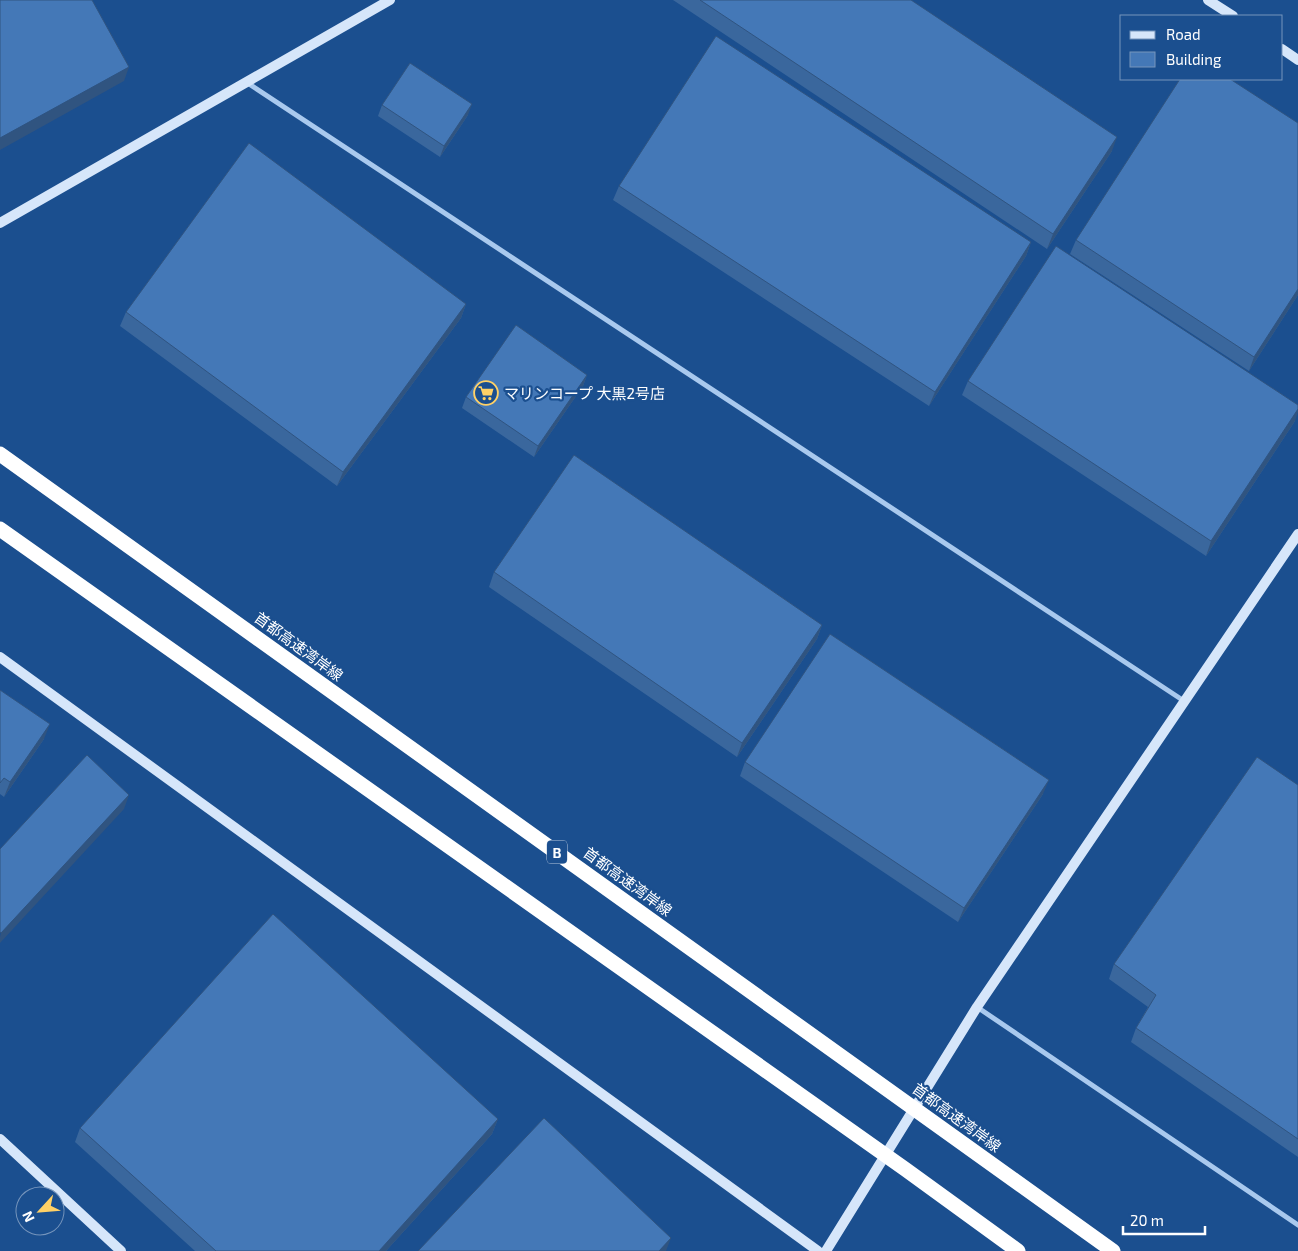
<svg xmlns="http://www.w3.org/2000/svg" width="1298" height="1251" viewBox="0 0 1298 1251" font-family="'Exo 2','Noto Sans JP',sans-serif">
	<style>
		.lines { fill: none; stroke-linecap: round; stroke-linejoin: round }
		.street { stroke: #a9c9ee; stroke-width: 5 }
		.secondary { stroke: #d6e6fa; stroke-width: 10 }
		.highway-bridge { stroke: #fff; stroke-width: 15 }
		.wall { fill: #3a679d }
		.shaded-wall { fill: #305480 }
		.building { fill: #4478b7; stroke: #305480 }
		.labels { text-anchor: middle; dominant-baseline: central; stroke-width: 4.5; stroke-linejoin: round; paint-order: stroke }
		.shield { fill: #1b4f8f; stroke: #bbcadd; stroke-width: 1 }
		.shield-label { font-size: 14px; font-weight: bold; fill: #fff }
		.poi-label { font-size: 15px; fill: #fff; stroke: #1b4f8f; text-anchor: start }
		.street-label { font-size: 15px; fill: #fff; stroke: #1b4f8f }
	</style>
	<rect width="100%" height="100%" fill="#1b4f8f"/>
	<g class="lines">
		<path class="street" d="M246,82L1184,701
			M977,1007L1298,1225"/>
		<path class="secondary" d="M1208,0L1233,16
			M1282,49L1298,60
			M0,223L390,0
			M0,657L818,1251
			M0,1139L121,1251
			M826,1251L977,1007L1298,534"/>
		<path class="highway-bridge" d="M0,454L1113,1251
			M0,529L905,1169L1018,1251"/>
	</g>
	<path class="wall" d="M673,0H911L1112,151L1047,249Z
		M382,105L468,115L440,157L378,116Z
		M1298,123V295L1249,371L1070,254L1076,240Z
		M619,186L1031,242L1026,256L929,406L613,200Z
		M466,304L461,318L337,486L120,326L126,312Z
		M587,375L583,386L534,457L462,408L466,397Z
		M968,381L1295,421L1206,556L962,395Z
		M494,572L822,625L817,639L737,757L489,587Z
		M0,690L44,739L4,797L0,794Z
		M745,762L1043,794L958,922L740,776Z
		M1298,785V1157L1131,1042L1136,1028L1148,1007L1109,979L1114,964Z
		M498,1119L492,1134L386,1251H195L75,1142L80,1128Z"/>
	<path class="shaded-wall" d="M129,67L124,81L0,150V138Z
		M472,104L468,115L440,157L444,146Z
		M1117,137L1112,151L1047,249L1053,234Z
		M1031,242L1026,256L929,406L935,392Z
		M1298,289V295L1249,371L1254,357Z
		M466,304L461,318L337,486L343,472Z
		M587,375L583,386L534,457L538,446Z
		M1298,409V412L1295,421L1206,556L1211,541Z
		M822,625L817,639L737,757L742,743Z
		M50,724L44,739L4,797L10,782Z
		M1049,780L1043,794L958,922L964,908Z
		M129,795L124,809L0,943V937L1,933Z
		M498,1119L492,1134L386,1251H379Z
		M671,1238L666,1251H659Z"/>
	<path class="building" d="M0,0H92L129,67L0,138Z
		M700,0H911L1117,137L1053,234Z
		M716,36L1031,242L935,392L619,186Z
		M410,63L472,104L444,146L382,105Z
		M1180,79H1230L1298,123V289L1254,357L1076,240Z
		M249,143L466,304L343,472L126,312Z
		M1056,246L1298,405V409L1211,541L968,381Z
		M516,325L587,375L538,446L466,397Z
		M574,455L822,625L742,743L494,572Z
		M830,634L1049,780L964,908L745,762Z
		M0,690L50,724L10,782L4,778L0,783Z
		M87,755L129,795L1,933L0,932V849Z
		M1257,757L1298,785V1139L1136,1028L1156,995L1114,964Z
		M273,914L498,1119L379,1251H216L80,1128Z
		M544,1118L671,1238L659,1251H418Z"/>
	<defs>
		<g id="supermarket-ring" transform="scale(1.25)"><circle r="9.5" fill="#1b4f8f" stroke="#ffd166" stroke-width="1.5"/><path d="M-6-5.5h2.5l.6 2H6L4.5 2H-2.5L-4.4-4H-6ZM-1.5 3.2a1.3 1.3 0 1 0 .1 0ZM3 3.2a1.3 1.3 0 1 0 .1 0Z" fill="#ffd166"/></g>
	</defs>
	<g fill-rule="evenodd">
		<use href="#supermarket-ring" x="486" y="393"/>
	</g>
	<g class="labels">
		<rect class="shield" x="547" y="840.5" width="20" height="23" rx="4"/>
		<g class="shield-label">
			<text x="557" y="852">B</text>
		</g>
		<g class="poi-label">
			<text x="504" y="393">マリンコープ 大黒2号店</text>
		</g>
		<g class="street-label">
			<text transform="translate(299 646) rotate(36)">首都高速湾岸線</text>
			<text transform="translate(628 881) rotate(36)">首都高速湾岸線</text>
			<text transform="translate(957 1117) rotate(36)">首都高速湾岸線</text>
		</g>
	</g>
	<rect x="1120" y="15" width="162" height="65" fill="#1b4f8f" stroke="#7695bc"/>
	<rect x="1130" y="31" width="25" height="8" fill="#d6e6fa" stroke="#7695bc"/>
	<text x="1166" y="40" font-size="15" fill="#ffffff">Road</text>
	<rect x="1130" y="52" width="25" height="15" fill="#4478b7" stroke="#7695bc"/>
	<text x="1166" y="65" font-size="15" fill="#ffffff">Building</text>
	<g transform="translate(40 1211) rotate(244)"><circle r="24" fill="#1b4f8f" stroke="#7695bc"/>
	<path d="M0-4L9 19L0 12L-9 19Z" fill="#ffd166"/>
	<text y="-8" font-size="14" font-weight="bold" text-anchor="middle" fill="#ffffff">N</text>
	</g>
	<path d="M1123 1226v8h82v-8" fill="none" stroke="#ffffff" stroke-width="2.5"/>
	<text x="1130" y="1226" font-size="15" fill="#ffffff" stroke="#1b4f8f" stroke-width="4" paint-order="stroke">20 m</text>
</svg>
